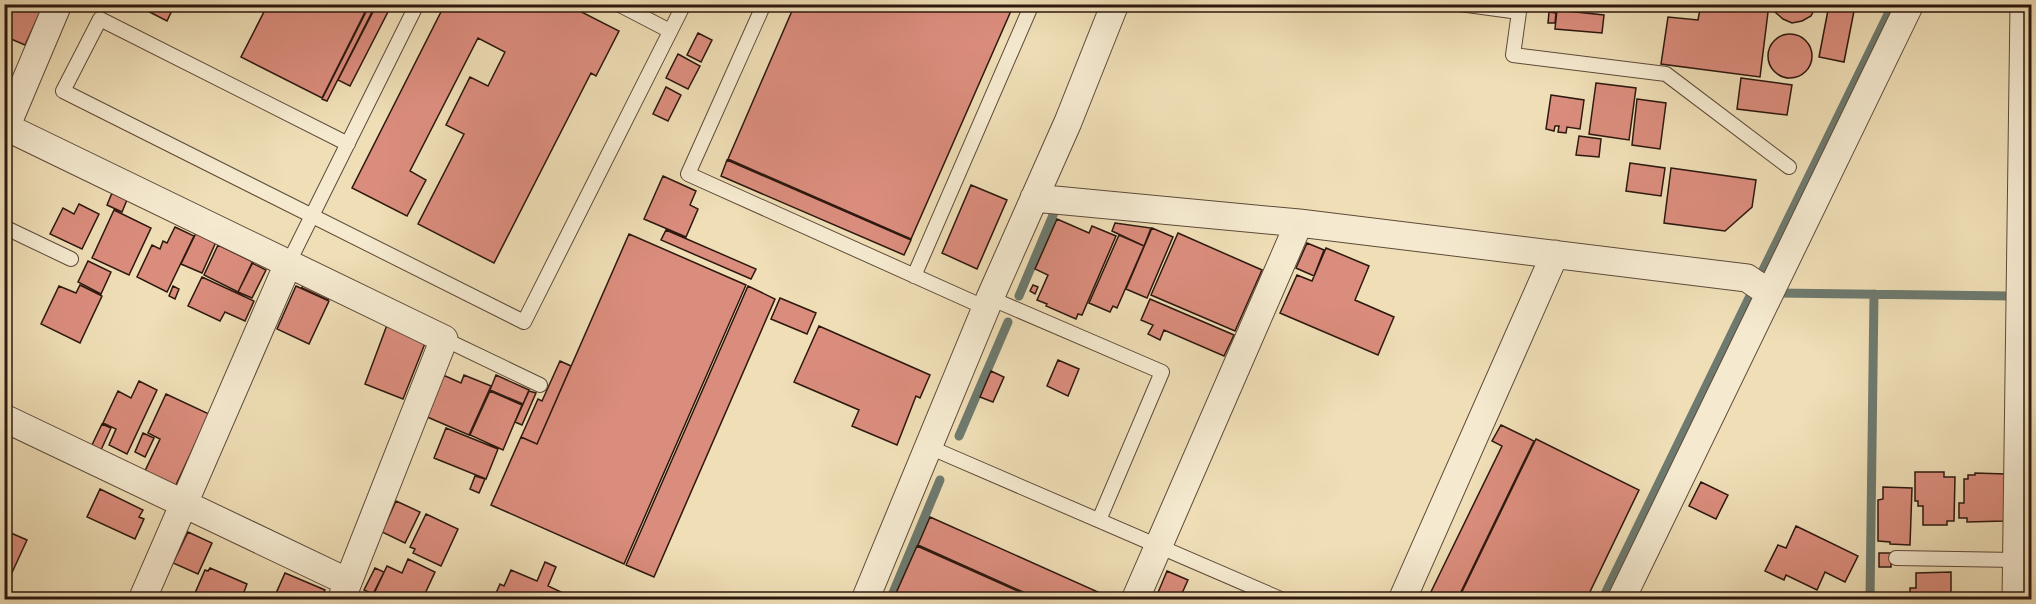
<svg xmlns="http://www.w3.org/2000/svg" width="2036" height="604" viewBox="0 0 2036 604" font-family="Vollkorn,serif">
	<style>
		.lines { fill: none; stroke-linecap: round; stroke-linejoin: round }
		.stream { stroke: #6e7a6f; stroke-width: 9 }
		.building { fill: #db8d7d; stroke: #2c180e; stroke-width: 1.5 }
		.service-casing { stroke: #5d4a38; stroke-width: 16 }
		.minor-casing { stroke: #5d4a38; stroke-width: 29 }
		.service { stroke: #f5ead0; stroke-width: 14 }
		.minor { stroke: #f5ead0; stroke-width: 27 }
	</style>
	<rect width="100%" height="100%" fill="#efdeb6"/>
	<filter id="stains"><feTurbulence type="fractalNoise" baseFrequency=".00333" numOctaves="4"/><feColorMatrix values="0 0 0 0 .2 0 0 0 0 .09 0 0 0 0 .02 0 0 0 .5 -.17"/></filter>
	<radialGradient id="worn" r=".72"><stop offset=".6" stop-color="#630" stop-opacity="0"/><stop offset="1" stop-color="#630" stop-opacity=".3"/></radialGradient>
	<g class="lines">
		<path class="stream" d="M1761,274L1893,4
			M1778,293L2009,296
			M1019,296L1056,208H1060
			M959,436L1008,322
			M890,600L940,480
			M1602,600L1749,298
			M1870,600L1874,294"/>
	</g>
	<path class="building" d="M10,4L43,6L25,45L4,36V17Z
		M134,4H175L167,21Z
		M268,4H369L322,98L241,57Z
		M370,4H376L327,101L322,99Z
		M377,4H392L350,86L338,80Z
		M445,4H566L619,31L596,76L591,73L494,263L418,224L464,134L446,125L470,77L488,86L505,52L478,38L410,171L426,180L407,216L352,188Z
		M795,4H1014L911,239L728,159Z
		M1701,4H1769L1760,77L1661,64L1668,17L1698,20Z
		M1773,4H1817L1811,16L1802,21L1792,23L1783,19L1775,12Z
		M1829,5L1854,11L1844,62L1819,57Z
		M1557,10L1604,15L1602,33L1555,29Z
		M1549,12L1556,13L1555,23H1548Z
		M698,33L712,40L701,62L687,55Z
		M1768 56a22 22 0 1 1 44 0a22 22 0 1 1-44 0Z
		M678,54L700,66L688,89L666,78Z
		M1741,78L1792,85L1787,115L1737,109Z
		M1596,83L1636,88L1629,140L1589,134Z
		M666,87L681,95L668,121L653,114Z
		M1551,95L1584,100L1580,129L1567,127L1566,133L1558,132L1559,126H1555L1554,131L1546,129Z
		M1637,99L1666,103L1660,149L1632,145Z
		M1579,136L1601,139L1599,157L1576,155Z
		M727,160L911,240L904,255L721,176Z
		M1630,163L1665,168L1661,196L1626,191Z
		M1671,168L1756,180L1752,207L1725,231L1664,223Z
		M663,176L696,191L690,205L698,209L686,237L644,219Z
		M971,185L1007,200L977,269L942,253Z
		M112,193L127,200L122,212L107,205Z
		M79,204L99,214L82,249L50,234L63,208L74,214Z
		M114,210L151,228L129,275L92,258Z
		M1057,219L1089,233L1092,226L1116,236L1082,315L1078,314L1076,319L1046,306L1047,304L1037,300L1048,275L1035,269Z
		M1115,223L1151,228L1144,246L1112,231Z
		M175,227L194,236L167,292L137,277L152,245L160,249L163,241L167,243Z
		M1152,228L1173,237L1147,298L1126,289Z
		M666,230L756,269L751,279L661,240Z
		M196,233L216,242L202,273L181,264Z
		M1178,233L1262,270L1235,331L1151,295Z
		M629,234L746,285L624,564L491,505L521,437L537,444Z
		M1119,235L1144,246L1117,308L1113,306L1110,312L1089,303Z
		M1307,243L1324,250L1314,276L1296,268Z
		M218,245L253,262L238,292L204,275Z
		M1326,248L1369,266L1355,300L1394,317L1378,355L1280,313L1297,275L1312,281Z
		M88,261L111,272L101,294L78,282Z
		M252,263L266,270L252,298L238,292Z
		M202,277L254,301L245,321L225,312L220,321L188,306Z
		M304,282L330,294L328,300L302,288Z
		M80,285L102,296L80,343L41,324L59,286L76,293Z
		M1033,285L1038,287L1035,294L1030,291Z
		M173,286L179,289L175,299L169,296Z
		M296,286L329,301L309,344L277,329Z
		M748,286L775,299L654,577L626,565Z
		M780,298L816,313L807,334L771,319Z
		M1150,299L1234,335L1224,356L1164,330L1160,340L1148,334L1153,325L1141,320Z
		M387,325L426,341L403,399L365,384Z
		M819,326L930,375L920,398L916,396L897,445L852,426L859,410L794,382Z
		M1058,360L1079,369L1068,396L1047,386Z
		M560,361L571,366L537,444L521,437L538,399L542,401Z
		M991,371L1004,377L993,402L980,397Z
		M443,375L461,383L464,375L491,386L469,435L425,416Z
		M496,375L529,390L523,404L490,390Z
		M139,381L157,390L127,454L109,445L116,429L103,423L118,391L131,398Z
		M490,391L522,405L503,450L470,435Z
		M529,391L536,393L522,425L515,422Z
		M166,394L209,414L175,487L144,473L160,439L148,433Z
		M102,424L111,428L101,450L92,445Z
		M1501,425L1534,441L1457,600H1427L1502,446L1492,441Z
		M446,428L498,449L486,479L434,458Z
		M143,433L154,438L145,457L135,452Z
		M1536,439L1639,490L1586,600H1458Z
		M1915,472H1944V477H1955L1954,521H1947V525H1923V506H1918V501H1915Z
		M1975,473L2006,474L2005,521L1967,522V518H1959V503H1964V479H1968V475H1975Z
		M475,476L485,479L479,493L470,489Z
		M1701,482L1728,495L1716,519L1689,506Z
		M1883,487L1912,488L1910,545L1890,544V542L1878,541V500L1883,499Z
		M100,489L143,510L139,517L144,519L135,539L87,517Z
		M396,501L420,512L405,543L382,532Z
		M426,514L458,529L441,566L413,553L415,549L410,547Z
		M930,517L1107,596L1105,600H1041L918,545Z
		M1796,526L1858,556L1845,582L1825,572L1817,590L1786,575L1784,580L1765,571L1778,545L1786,548Z
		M4,530L27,540L4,590Z
		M188,532L212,543L198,574L173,563Z
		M917,546L1038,600H893Z
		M1879,553H1891V567H1879Z
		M408,559L435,572L422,600H371L387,566L402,573Z
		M545,562L556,567L548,586L578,600H493L500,584L504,586L511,570L537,581Z
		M210,568L247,584L241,600H192L205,570L208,571Z
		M375,568L384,572L373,594L364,590Z
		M1167,571L1188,580L1179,600H1168L1157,595Z
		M1951,572V600H1910V588H1916V573Z
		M285,573L325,590L321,600H273Z"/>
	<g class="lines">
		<g class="service-casing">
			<path id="service" d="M618,4L670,31
				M764,4L688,174L986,308
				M1460,4L1519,12L1513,55L1666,74L1789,167
				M348,144L100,19L63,91L524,322L684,4
				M4,227L71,259
				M288,264L417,4
				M914,276L1032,4
				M990,298L1162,372L1099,520
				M444,339L540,385
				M929,447L1283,600
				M1896,558L2016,560"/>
		</g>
		<g class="minor-casing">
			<path id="minor" d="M4,126L444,339L341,600
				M4,132L58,4
				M1034,198L1299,223L1747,278L1769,293
				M4,418L348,582
				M142,600L288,264
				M865,600L990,298L1068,122L1115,4
				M1135,600L1299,223
				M1402,600L1555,254
				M1621,600L1910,4
				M2016,600L2024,4"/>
		</g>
		<use href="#service" class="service"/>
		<use href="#minor" class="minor"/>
	</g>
	<rect width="2036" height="604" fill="none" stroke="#efdeb6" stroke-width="24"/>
	<rect x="6" y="6" width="2024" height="592" fill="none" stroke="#2c180e" stroke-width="3"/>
	<rect x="12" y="12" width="2012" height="580" fill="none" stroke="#2c180e" stroke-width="1.5"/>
	<rect width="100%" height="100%" filter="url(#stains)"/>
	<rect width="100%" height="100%" fill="url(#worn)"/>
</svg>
